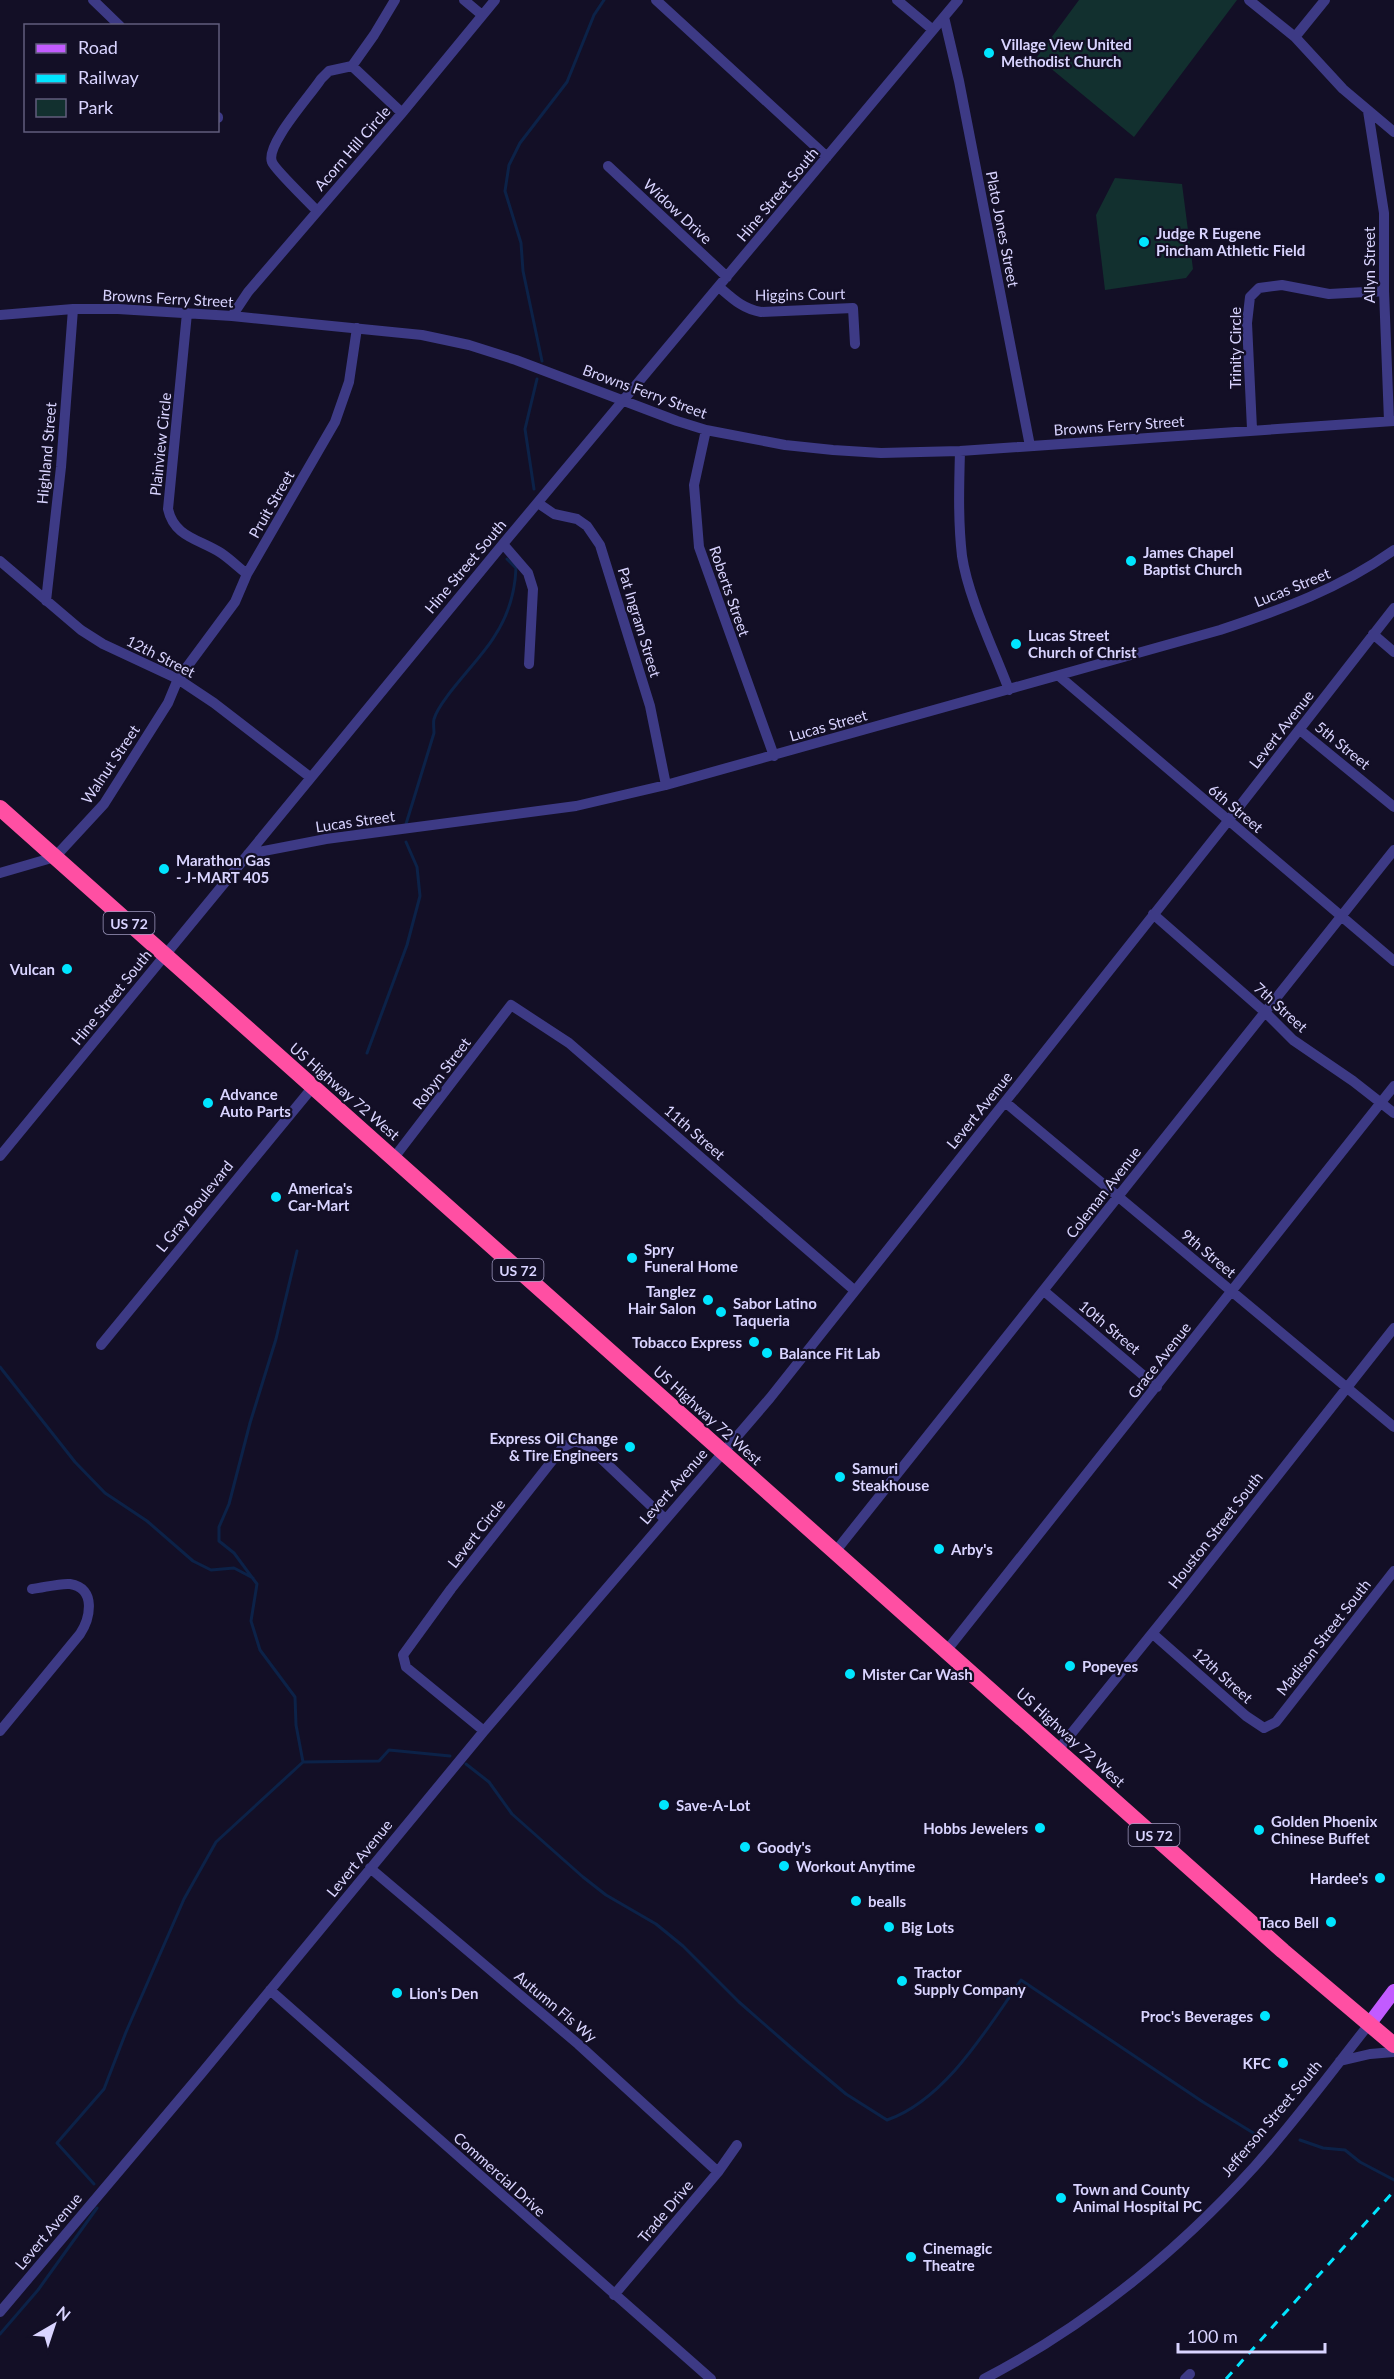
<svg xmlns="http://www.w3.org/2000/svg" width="1394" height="2379" viewBox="0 0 1394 2379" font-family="Lato,sans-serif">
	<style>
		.green { fill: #12302f }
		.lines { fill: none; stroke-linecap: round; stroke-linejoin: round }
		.stream { stroke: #0c2248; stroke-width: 3 }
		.minor { stroke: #3d3a85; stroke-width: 10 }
		.major { stroke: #c25bff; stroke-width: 14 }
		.highway { stroke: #ff4fa3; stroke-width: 16 }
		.rail { stroke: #00e5ff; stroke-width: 3; stroke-dasharray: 9 8; stroke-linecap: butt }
		.poi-dot { fill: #00e5ff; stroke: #130f26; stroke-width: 2 }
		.labels { text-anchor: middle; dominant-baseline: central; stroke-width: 4.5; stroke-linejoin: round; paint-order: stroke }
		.shield { fill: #130f26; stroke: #9e99be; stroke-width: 1.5 }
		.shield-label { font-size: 14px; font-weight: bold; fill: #d9d4ff }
		.poi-label { font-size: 15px; font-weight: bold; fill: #d9d4ff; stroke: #130f26; text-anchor: start }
		.street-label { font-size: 15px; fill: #d9d4ff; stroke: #130f26 }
	</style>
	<rect width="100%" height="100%" fill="#130f26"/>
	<path class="green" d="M1079,0H1237L1134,137L1037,57Z
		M1115,178L1182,184L1193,269L1186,278L1105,290L1096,215Z"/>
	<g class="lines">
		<path class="stream" d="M542,361L523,271L521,243L505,191L509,165L520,143L567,82L594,15L604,0
			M534,489L525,429L537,379
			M406,824L434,733C434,729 433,723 434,719C440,698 481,659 494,637C508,616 515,593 516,568L507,559
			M367,1053L407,945L420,896L417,867L406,842
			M297,1251L276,1339L250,1423L229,1504L219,1527V1541L234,1553L257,1584L251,1621L260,1650L295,1697L296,1725L303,1762
			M0,1367L75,1462L105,1493L147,1521L193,1561L211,1570L234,1568L253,1578
			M466,1764L489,1782L512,1814L583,1877L606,1895L656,1924L683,1946L739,2002L803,2058L846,2094L887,2120C945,2100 987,2029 1021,1980L1203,2102L1255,2134
			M1300,2140L1323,2148L1345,2150L1360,2162L1394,2180
			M94,2184L57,2143L104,2089L126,2032L184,1899L216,1842L303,1762L379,1761L389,1750L450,1756
			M0,2334L38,2290L97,2208"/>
		<path class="minor" d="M93,0L120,26
			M464,0L482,15
			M656,0L827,157
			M897,0L933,30
			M1249,0L1295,37L1343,89L1394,132
			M944,17L959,81L1030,446
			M1295,37L1325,0
			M352,66L402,113
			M1368,111L1384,213V291L1389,421
			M218,117V118
			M608,166L727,277
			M317,211C309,202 275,170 272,162C265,145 310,96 321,79L329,71L352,66L374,35L395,0
			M719,287C733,299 743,309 761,312L853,308L855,344
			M187,313L168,509C174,537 199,539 221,553C230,559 238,567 247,574
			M0,315L73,309H118L232,316L422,335L469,345L516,360L677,421L706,430L785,445L833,450L881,453L960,451L1394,421
			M232,316L248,292L402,113L495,0
			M1252,429L1247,323L1250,297L1259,288L1282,285L1329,294L1384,291
			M706,430L694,485L699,547L774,756
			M960,451C959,486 958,521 962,556C968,597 994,650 1009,690
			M538,503L554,514L577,519L587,526L600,545L650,706L666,785
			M503,544L528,573L533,589L529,664
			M0,561L81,630L103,644L178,679L214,703L310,777
			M46,601L61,467L73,309
			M1373,634L1394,652
			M1059,676L1394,961
			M1300,730L1394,807
			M248,854L326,839L576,806L666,785L1220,630C1283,609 1339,589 1394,550
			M0,873L55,857L104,804L168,703L178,679L235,602L247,574L335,422L349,382L357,328
			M1153,914L1266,1013L1293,1040L1353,1081L1394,1113
			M1005,1102L1394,1427
			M0,1156L503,544L958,0
			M393,1159L511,1005L569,1043L854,1290
			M1044,1291L1157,1387
			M101,1345L312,1088
			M835,1552L1394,850
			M1153,1634L1246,1716L1264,1728L1276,1722L1394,1571
			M947,1650L1394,1086
			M0,1731L80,1634C90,1619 97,1588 70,1584C59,1583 43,1588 32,1589
			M484,1731L406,1667L403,1655L451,1589L563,1447L575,1441L588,1446L665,1519
			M1058,1750L1184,1594L1394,1328
			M370,1868L578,2044L718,2172
			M270,1990L711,2379
			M1340,2061L1370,2054L1394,2052
			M614,2295L718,2172L737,2145
			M0,2312L201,2074L484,1731L770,1398L1228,821L1394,608
			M984,2379C1086,2326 1178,2251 1255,2166C1296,2120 1332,2071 1370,2023
			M1185,2379L1190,2374"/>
		<path class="major" d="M1370,2023L1394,1991"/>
		<path class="highway" d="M0,808L1283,1951L1394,2045"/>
		<path class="rail" d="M1226,2379L1394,2191"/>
	</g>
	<g class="poi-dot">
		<circle cx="989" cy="53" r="6"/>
		<circle cx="1144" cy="242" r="6"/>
		<circle cx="1131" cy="561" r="6"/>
		<circle cx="1016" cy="644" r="6"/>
		<circle cx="164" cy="869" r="6"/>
		<circle cx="67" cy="969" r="6"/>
		<circle cx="208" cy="1103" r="6"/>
		<circle cx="276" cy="1197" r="6"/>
		<circle cx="632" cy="1258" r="6"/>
		<circle cx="708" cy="1300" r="6"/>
		<circle cx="721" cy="1312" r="6"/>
		<circle cx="754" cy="1342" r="6"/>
		<circle cx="767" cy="1353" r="6"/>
		<circle cx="630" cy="1447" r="6"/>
		<circle cx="840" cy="1477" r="6"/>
		<circle cx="939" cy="1549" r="6"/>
		<circle cx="1070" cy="1666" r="6"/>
		<circle cx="850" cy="1674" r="6"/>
		<circle cx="664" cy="1805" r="6"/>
		<circle cx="1040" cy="1828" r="6"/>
		<circle cx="1259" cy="1830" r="6"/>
		<circle cx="745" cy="1847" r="6"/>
		<circle cx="784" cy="1866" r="6"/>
		<circle cx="1380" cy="1878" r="6"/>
		<circle cx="856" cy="1901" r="6"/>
		<circle cx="1331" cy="1922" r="6"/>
		<circle cx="889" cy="1927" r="6"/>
		<circle cx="902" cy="1981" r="6"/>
		<circle cx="397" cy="1993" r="6"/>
		<circle cx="1265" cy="2016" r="6"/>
		<circle cx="1283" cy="2063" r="6"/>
		<circle cx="1061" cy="2198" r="6"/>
		<circle cx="911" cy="2257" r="6"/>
	</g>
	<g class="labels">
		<g class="shield">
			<rect x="103.5" y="912" width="51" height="22" rx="4.5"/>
			<rect x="492.5" y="1259" width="51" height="22" rx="4.5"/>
			<rect x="1128.5" y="1824" width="51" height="22" rx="4.5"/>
		</g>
		<g class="shield-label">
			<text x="129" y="923">US 72</text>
			<text x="518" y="1270">US 72</text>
			<text x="1154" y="1835">US 72</text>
		</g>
		<g class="poi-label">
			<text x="1001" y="44">Village View United<tspan x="1001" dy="17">Methodist Church</tspan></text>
			<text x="1156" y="233">Judge R Eugene<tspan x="1156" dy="17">Pincham Athletic Field</tspan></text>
			<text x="1143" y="552">James Chapel<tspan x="1143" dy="17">Baptist Church</tspan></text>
			<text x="1028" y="635">Lucas Street<tspan x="1028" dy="17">Church of Christ</tspan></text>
			<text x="176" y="860">Marathon Gas<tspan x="176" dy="17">- J-MART 405</tspan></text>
			<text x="55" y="969" text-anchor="end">Vulcan</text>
			<text x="220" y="1094">Advance<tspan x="220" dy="17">Auto Parts</tspan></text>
			<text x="288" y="1188">America's<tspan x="288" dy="17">Car-Mart</tspan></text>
			<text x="644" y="1249">Spry<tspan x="644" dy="17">Funeral Home</tspan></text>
			<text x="696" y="1291" text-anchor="end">Tanglez<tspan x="696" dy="17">Hair Salon</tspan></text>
			<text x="733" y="1303">Sabor Latino<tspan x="733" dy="17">Taqueria</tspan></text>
			<text x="742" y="1342" text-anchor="end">Tobacco Express</text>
			<text x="779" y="1353">Balance Fit Lab</text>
			<text x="618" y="1438" text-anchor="end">Express Oil Change<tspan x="618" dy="17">&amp; Tire Engineers</tspan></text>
			<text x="852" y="1468">Samuri<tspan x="852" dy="17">Steakhouse</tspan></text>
			<text x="951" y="1549">Arby's</text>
			<text x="1082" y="1666">Popeyes</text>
			<text x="862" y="1674">Mister Car Wash</text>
			<text x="676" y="1805">Save-A-Lot</text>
			<text x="1271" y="1821">Golden Phoenix<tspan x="1271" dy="17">Chinese Buffet</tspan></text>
			<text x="1028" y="1828" text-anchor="end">Hobbs Jewelers</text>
			<text x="757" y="1847">Goody's</text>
			<text x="796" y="1866">Workout Anytime</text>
			<text x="1368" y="1878" text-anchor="end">Hardee's</text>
			<text x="868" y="1901">bealls</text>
			<text x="1319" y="1922" text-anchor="end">Taco Bell</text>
			<text x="901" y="1927">Big Lots</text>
			<text x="914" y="1972">Tractor<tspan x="914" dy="17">Supply Company</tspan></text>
			<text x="409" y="1993">Lion's Den</text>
			<text x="1253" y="2016" text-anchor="end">Proc's Beverages</text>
			<text x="1271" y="2063" text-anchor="end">KFC</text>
			<text x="1073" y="2189">Town and County<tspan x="1073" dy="17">Animal Hospital PC</tspan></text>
			<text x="923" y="2248">Cinemagic<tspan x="923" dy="17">Theatre</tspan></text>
		</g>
		<g class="street-label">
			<text transform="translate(352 148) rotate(-49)">Acorn Hill Circle</text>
			<text transform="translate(777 194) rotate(-50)">Hine Street South</text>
			<text transform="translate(678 211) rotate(43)">Widow Drive</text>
			<text transform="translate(1003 229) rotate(79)">Plato Jones Street</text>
			<text transform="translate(1369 265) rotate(-90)">Allyn Street</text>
			<text transform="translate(800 294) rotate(-1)">Higgins Court</text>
			<text transform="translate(168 298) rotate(3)">Browns Ferry Street</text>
			<text transform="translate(1235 348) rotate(-90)">Trinity Circle</text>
			<text transform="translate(645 391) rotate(20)">Browns Ferry Street</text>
			<text transform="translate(1119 425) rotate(-4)">Browns Ferry Street</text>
			<text transform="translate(160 444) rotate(-84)">Plainview Circle</text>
			<text transform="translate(46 453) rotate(-85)">Highland Street</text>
			<text transform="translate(271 504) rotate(-60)">Pruit Street</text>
			<text transform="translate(465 566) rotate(-50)">Hine Street South</text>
			<text transform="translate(1292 587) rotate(-22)">Lucas Street</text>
			<text transform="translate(730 591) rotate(71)">Roberts Street</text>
			<text transform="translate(640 622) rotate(73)">Pat Ingram Street</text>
			<text transform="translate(161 656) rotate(27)">12th Street</text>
			<text transform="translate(828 725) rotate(-16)">Lucas Street</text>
			<text transform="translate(1281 729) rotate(-52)">Levert Avenue</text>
			<text transform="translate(1343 745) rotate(39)">5th Street</text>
			<text transform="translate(110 764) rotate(-56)">Walnut Street</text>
			<text transform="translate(1236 808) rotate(40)">6th Street</text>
			<text transform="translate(355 821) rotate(-8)">Lucas Street</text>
			<text transform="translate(111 997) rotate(-51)">Hine Street South</text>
			<text transform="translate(1281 1007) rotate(42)">7th Street</text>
			<text transform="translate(441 1073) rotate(-53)">Robyn Street</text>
			<text transform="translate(345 1091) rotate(41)">US Highway 72 West</text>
			<text transform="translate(979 1110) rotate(-51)">Levert Avenue</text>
			<text transform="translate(695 1132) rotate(41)">11th Street</text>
			<text transform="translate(1103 1192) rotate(-52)">Coleman Avenue</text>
			<text transform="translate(194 1206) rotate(-51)">L Gray Boulevard</text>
			<text transform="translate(1209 1253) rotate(40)">9th Street</text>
			<text transform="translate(1110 1327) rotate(40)">10th Street</text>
			<text transform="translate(1159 1360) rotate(-52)">Grace Avenue</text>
			<text transform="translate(708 1415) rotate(42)">US Highway 72 West</text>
			<text transform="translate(673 1486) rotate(-49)">Levert Avenue</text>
			<text transform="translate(1215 1530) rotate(-52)">Houston Street South</text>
			<text transform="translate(476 1533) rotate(-52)">Levert Circle</text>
			<text transform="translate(1323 1637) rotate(-52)">Madison Street South</text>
			<text transform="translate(1223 1675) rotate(42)">12th Street</text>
			<text transform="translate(1071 1737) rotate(42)">US Highway 72 West</text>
			<text transform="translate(359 1858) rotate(-51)">Levert Avenue</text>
			<text transform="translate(556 2006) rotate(40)">Autumn Fls Wy</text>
			<text transform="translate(1271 2118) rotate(-50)">Jefferson Street South</text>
			<text transform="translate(500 2174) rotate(42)">Commercial Drive</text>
			<text transform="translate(665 2211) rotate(-50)">Trade Drive</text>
			<text transform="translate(48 2231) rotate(-50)">Levert Avenue</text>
		</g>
	</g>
	<rect x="24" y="24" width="195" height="108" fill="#130f26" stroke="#625e7d" stroke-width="1.5"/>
	<rect x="36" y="44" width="30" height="9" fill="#c25bff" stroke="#625e7d" stroke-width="1.5"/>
	<text x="78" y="54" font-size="18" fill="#d9d4ff">Road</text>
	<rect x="36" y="74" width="30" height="9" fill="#00e5ff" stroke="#625e7d" stroke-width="1.5"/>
	<text x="78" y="84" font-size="18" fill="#d9d4ff">Railway</text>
	<rect x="36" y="99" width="30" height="18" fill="#12302f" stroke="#625e7d" stroke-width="1.5"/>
	<text x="78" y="114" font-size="18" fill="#d9d4ff">Park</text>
	<g transform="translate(54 2325) rotate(39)" stroke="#130f26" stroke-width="4.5" paint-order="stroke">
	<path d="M0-4.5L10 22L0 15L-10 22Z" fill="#d9d4ff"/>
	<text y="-9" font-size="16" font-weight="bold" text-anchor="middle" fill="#d9d4ff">N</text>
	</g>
	<path d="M1178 2343v9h147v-9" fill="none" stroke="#d9d4ff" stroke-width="3"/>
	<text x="1187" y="2343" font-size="18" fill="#d9d4ff" stroke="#130f26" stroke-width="4.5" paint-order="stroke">100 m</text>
</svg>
